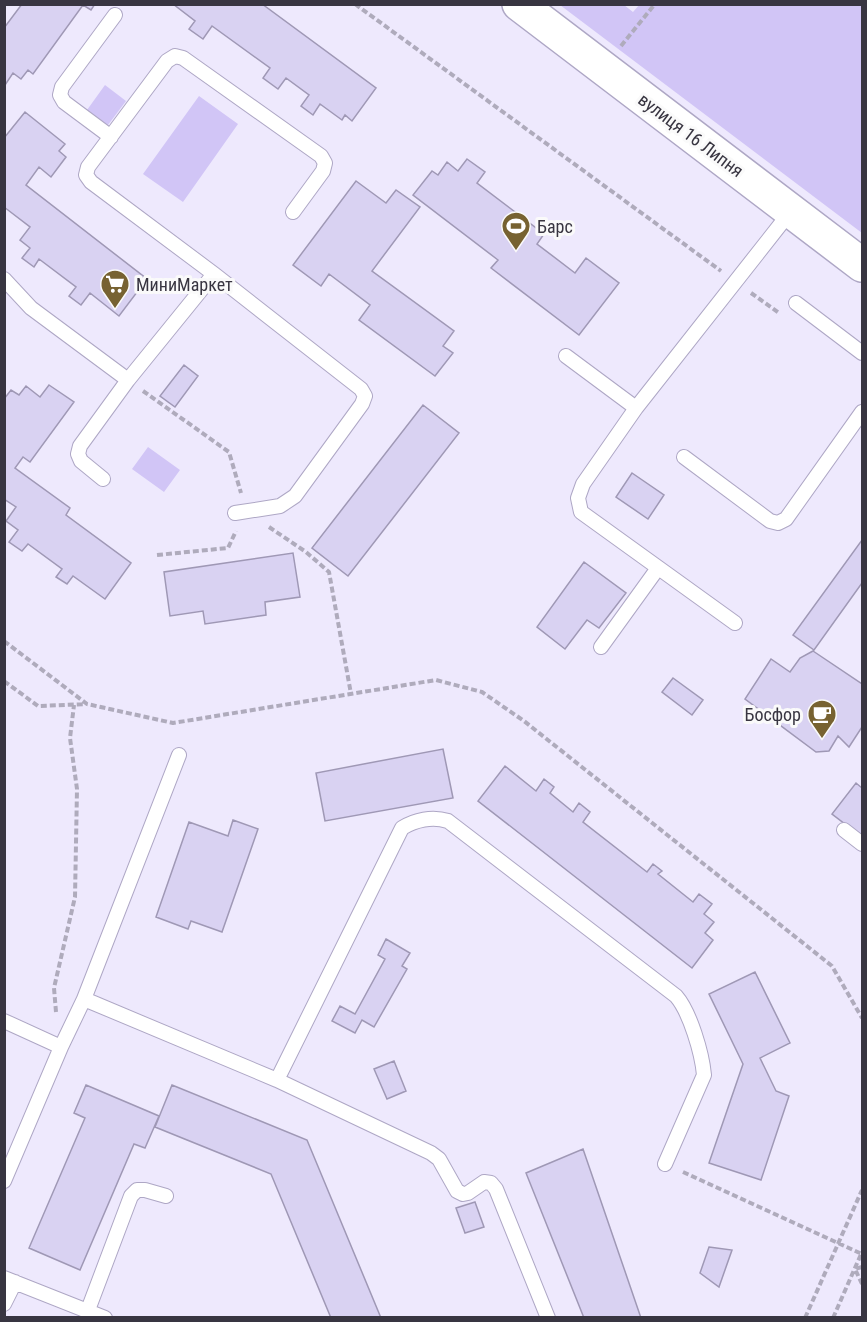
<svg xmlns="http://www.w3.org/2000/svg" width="867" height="1322" viewBox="0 0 867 1322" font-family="'Roboto Condensed',sans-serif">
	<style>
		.green { fill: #d1c5f6 }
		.building { fill: #d9d2f2; stroke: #9f98b5; stroke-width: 1.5 }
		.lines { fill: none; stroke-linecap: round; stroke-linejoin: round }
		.service-casing { stroke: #aea7c5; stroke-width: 16 }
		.tertiary-casing { stroke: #aea7c5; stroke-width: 36 }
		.path { stroke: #afabbc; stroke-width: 4; stroke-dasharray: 6 3; stroke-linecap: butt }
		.service { stroke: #fff; stroke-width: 14 }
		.tertiary { stroke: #fff; stroke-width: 33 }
		.labels { text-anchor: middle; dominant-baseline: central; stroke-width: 6; stroke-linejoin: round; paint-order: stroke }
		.street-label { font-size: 18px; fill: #383541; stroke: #fafafa }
		.poi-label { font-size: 18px; fill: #383541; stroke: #fafafa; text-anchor: start }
	</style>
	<rect width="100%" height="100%" fill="#eee9fd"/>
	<path class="green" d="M640,4L862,5V233L560,5H624L633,12Z
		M105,85L126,101L108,125L87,110Z
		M199,96L238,124L183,202L143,174Z
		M148,447L180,470L164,492L132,469Z"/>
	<path class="building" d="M22,4H95L91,10L83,5L33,74L28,70L21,79L13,73L5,85L4,28Z
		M173,4H262L376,88L352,121L345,115L342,120L320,104L313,115L301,106L309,95L286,78L278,89L263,78L270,68L212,26L203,39L189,29L195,21Z
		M25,112L65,144L59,151L66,157L51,177L39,167L26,185L147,279L119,316L90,293L81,305L69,296L76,287L39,259L34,267L22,258L30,248L20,240L30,227L4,207V138Z
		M467,159L485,172L477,183L544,234L537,244L575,273L586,258L619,283L579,335L491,268L498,260L413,195L432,171L438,175L447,162L458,171Z
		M356,181L386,203L396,190L420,207L372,271L454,331L443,346L453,353L435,376L359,320L370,305L329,274L321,286L293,265Z
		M184,365L198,376L175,407L160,396Z
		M49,385L74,402L30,462L23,457L15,468L70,508L66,515L131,563L105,599L73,576L67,584L56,577L62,569L28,544L22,551L9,542L18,530L6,521L16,507L4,499V399L11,390L19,395L26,386L40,397Z
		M423,405L459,433L348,576L312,548Z
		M632,473L664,495L648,519L616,497Z
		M862,540V583L814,650L793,635Z
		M293,553L300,597L265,602L266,615L205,624L203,611L170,616L164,572Z
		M584,562L626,593L599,628L587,620L565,649L537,627Z
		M813,651L862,684V727L849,747L838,736L829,751L816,752L745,699L771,659L790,672L800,658Z
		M673,678L703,700L692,715L662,692Z
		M443,749L453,798L325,821L316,773Z
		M505,766L536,791L544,779L554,787L550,793L573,812L579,803L590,812L583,822L647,872L653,864L662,871L658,874L693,902L699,894L712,904L704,914L714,922L705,933L713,940L692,968L478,801Z
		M856,783L862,788V837L832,814Z
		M233,820L258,829L222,932L191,921L188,929L156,917L189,822L228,836Z
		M386,939L410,953L402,966L407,969L374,1027L362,1020L355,1033L332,1021L340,1006L355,1014L385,959L378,955Z
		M755,972L790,1043L760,1058L776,1091L789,1096L761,1180L709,1163L743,1064L709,994Z
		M394,1061L406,1091L387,1099L374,1069Z
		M86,1085L159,1116L145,1148L134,1144L80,1270L29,1248L85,1118L74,1113Z
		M172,1085L307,1140L381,1318H331L271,1174L155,1127Z
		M583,1149L641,1318H584L526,1173Z
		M475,1202L484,1227L465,1233L456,1208Z
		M709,1247L732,1250L719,1287L700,1273Z"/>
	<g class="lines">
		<g class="service-casing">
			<path id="service" d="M111,137L64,102L60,95L62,87L115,15
				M4,279L31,308L128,380
				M796,303L862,353
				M566,356L636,408
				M684,457L770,521L778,523L786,519L862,412
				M103,479L81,461L78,454L80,446L128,380L214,274
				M235,513L280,506L295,496L362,404L365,396L361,389L214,274L91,182L86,175L88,167L167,61L175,56L183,58L321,156L325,163L323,171L293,212
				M735,623L581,512L578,498L583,484L636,408L791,211
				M601,647L658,568
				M844,830L862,844
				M84,999L179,755
				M4,1021L61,1047
				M277,1080L402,828C415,820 432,816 448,821L676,996C690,1012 702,1053 704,1075L665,1164
				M4,1181L61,1047L84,999L277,1080L431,1153L439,1159L457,1191L463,1194L468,1193L484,1182L491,1183L496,1189L548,1318
				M4,1278L105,1318
				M4,1304L15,1282
				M88,1310L131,1196L137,1190H145L166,1196"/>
		</g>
		<g class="tertiary-casing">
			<path id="tertiary" d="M519,4L862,265"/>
		</g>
		<path class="path" d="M355,4L721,271
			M621,46L655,4
			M751,293L779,313
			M143,391L229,452L241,493
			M269,527L306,552L329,572L351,694
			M157,555L228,548L236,531
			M4,641L87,704L173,723L436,680L482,692L524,721L832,966L862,1018
			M4,681L38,706L86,704
			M56,1012L54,988L75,897L77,789L70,738L74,705
			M683,1172L862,1254
			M862,1267L855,1269L862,1284
			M805,1318L862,1190
			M833,1318L862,1252"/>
		<use href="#service" class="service"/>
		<use href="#tertiary" class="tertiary"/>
	</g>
	<defs>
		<g id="stadium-pin" transform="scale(1.5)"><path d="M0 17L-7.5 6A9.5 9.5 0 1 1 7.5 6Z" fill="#776231" stroke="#fafafa"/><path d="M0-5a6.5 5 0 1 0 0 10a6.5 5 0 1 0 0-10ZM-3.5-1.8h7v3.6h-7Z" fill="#fff"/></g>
		<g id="supermarket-pin" transform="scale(1.5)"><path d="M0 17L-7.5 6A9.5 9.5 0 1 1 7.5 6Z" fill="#776231" stroke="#fafafa"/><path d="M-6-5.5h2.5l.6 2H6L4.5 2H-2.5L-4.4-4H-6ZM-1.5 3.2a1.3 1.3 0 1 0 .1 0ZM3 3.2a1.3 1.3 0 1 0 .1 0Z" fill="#fff"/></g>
		<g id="cafe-pin" transform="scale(1.5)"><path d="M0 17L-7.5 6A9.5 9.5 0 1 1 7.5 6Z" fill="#776231" stroke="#fafafa"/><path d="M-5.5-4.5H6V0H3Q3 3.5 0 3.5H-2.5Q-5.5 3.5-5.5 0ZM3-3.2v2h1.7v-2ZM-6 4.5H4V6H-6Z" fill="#fff"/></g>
	</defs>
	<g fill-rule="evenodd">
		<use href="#stadium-pin" x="516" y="226"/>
		<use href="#supermarket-pin" x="115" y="284"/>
		<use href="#cafe-pin" x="822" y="714"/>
	</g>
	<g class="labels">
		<g class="street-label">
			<text transform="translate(691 135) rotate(37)">вулиця 16 Липня</text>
		</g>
		<g class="poi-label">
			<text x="537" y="226">Барс</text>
			<text x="136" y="284">МиниМаркет</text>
			<text x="801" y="714" text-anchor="end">Босфор</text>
		</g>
	</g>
	<rect width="867" height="1322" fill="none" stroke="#383541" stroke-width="12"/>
</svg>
